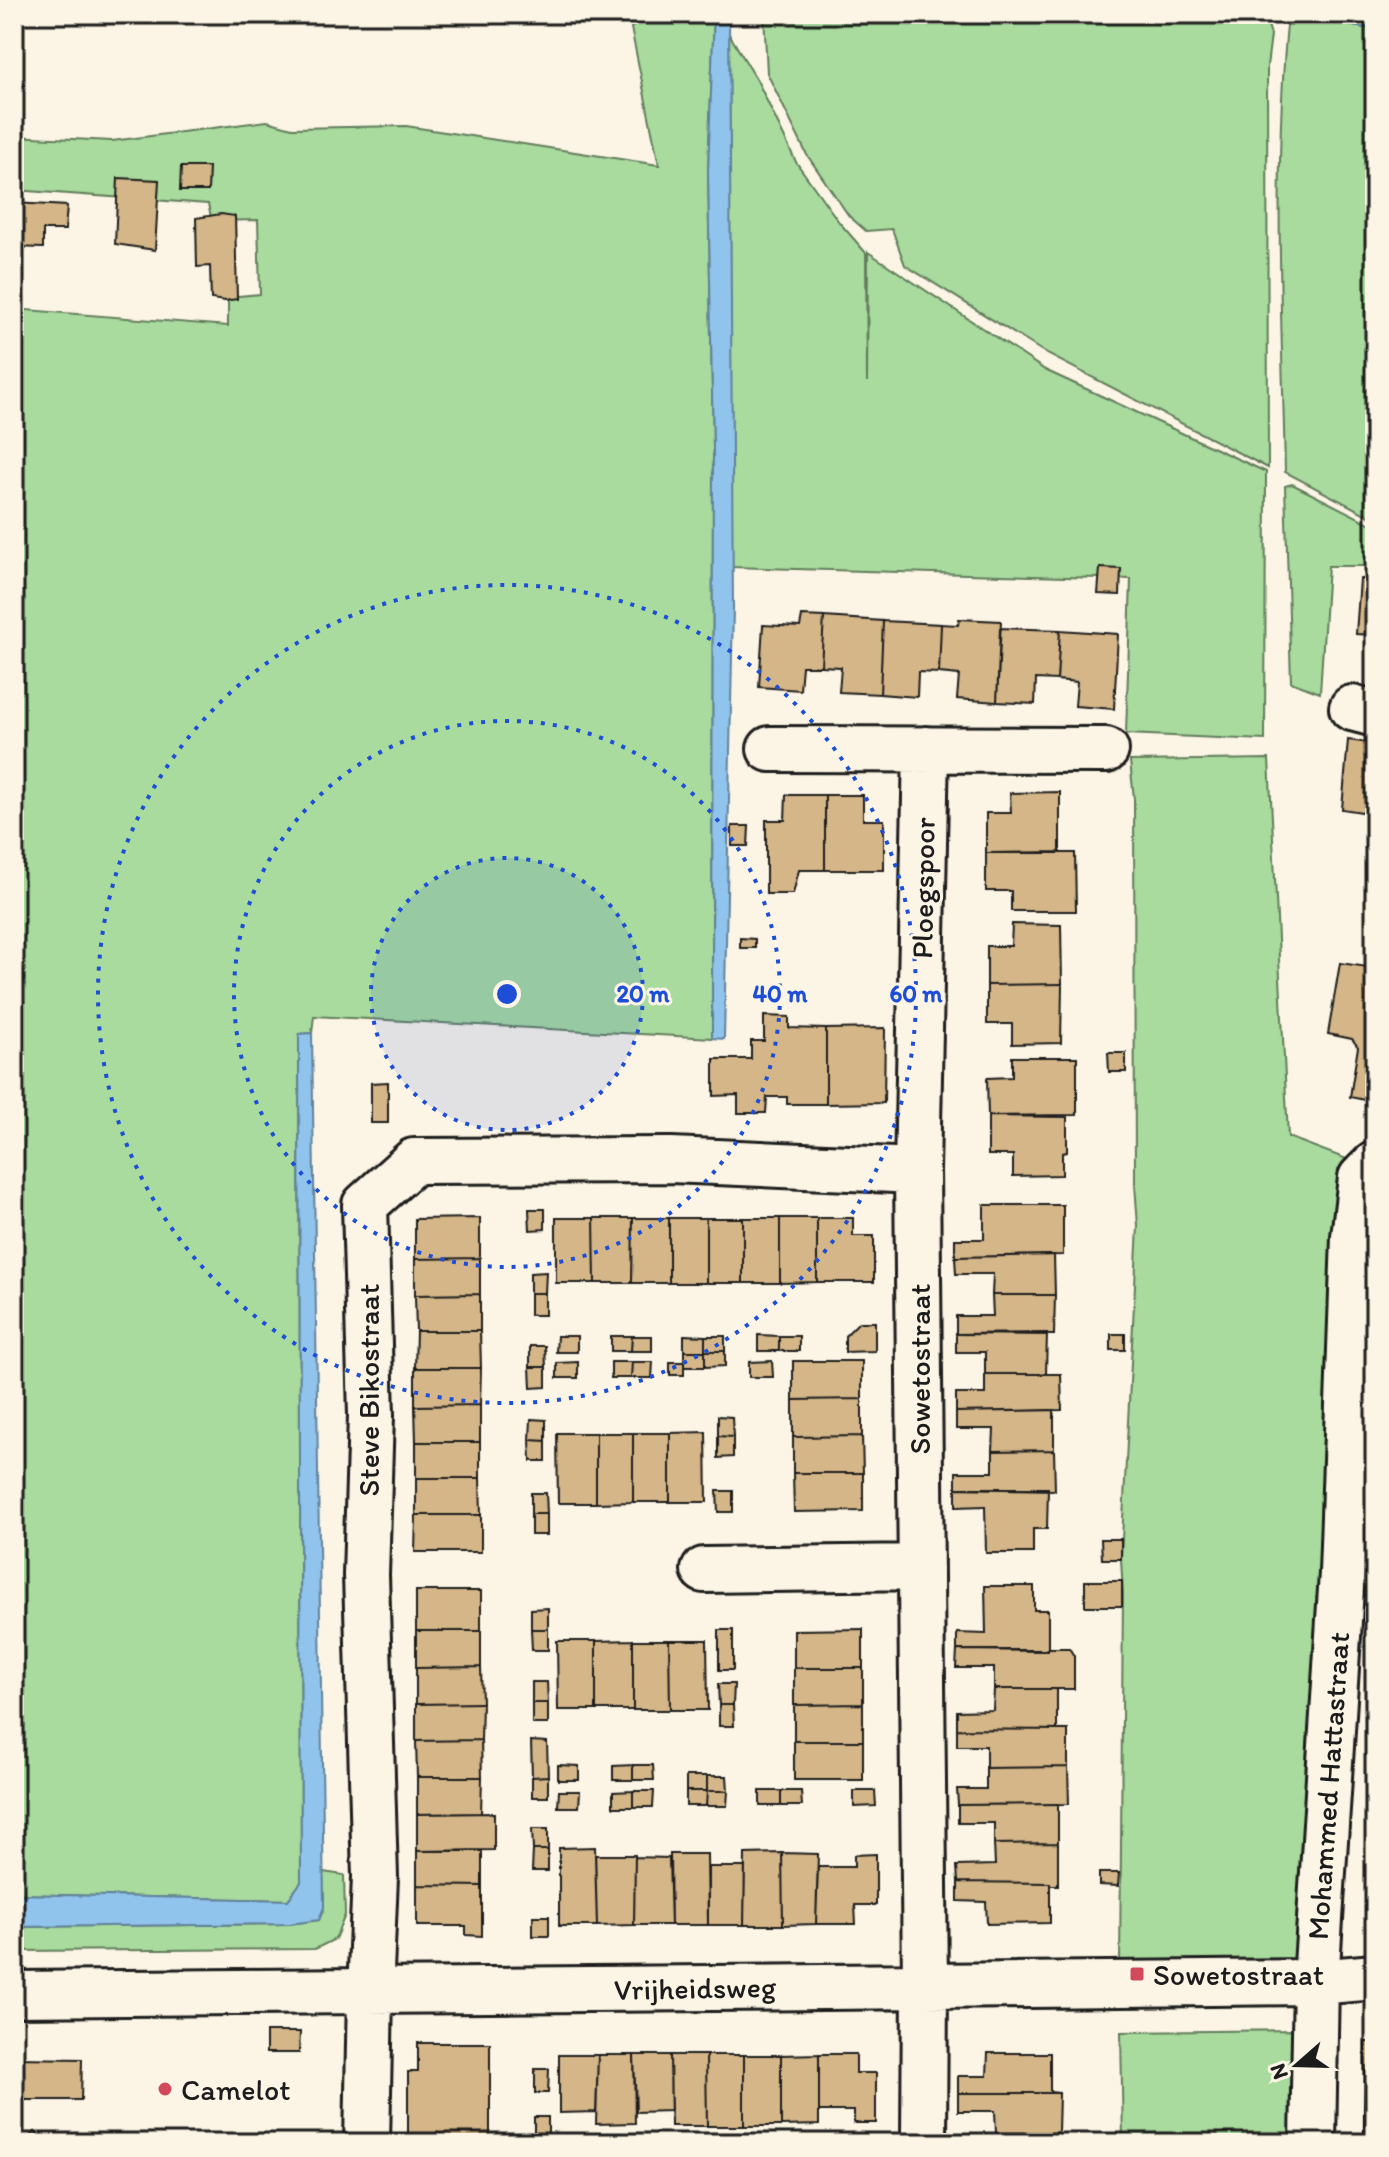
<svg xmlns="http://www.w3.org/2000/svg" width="1389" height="2157" viewBox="0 0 1389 2157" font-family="Itim,sans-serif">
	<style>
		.green { fill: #a8db9d; stroke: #627c5c; stroke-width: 2 }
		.water { fill: #90c4ed; stroke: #628199; stroke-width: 2 }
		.building { fill: #d4b688; stroke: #1c1c1c; stroke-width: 2 }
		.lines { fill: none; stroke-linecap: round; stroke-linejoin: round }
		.minor-casing { stroke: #1c1c1c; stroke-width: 50 }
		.minor { stroke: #fcf5e5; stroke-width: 44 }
		.ring { fill: none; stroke: #1d4ed8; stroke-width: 4; stroke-dasharray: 4 8 }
		.poi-dot { fill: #d1495b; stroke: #fcf5e5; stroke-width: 3 }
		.labels { text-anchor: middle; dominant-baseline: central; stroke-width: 6; stroke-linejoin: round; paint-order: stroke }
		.street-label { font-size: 30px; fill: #1c1c1c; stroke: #fcf5e5 }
		.poi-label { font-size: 30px; fill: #1c1c1c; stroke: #fcf5e5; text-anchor: start }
		.centre { fill: #1d4ed8; stroke: #fcf5e5; stroke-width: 4 }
		.ring-label { font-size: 24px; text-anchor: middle; font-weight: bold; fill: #1d4ed8; stroke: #fcf5e5; stroke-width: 6; stroke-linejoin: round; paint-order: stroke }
	</style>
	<rect width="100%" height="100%" fill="#fcf5e5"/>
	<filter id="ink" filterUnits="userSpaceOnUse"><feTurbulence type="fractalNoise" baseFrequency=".0125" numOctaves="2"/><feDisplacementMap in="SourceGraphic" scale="16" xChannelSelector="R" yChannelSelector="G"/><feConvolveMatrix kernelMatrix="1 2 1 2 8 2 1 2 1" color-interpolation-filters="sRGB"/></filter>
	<g filter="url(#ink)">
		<path class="green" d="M648,14H714L708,171L713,447L712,1038L314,1016L312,1033L299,1034L301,1882L288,1900L14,1894V309L228,326V297L260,294L258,220L212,221L208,204L14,190V136L112,141L267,121L292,128L406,126L659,165L631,28Z
			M764,14H1265L1271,35L1267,66L1268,468L1047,354L905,265L892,229L866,231L849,216L807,155L767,73Z
			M1288,14L1375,30V519L1285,472C1282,320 1273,166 1288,14Z
			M729,34L757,80L796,162L839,222L866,253L867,382L868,252L1045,370L1266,472L1265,740L1126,734L1131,579L732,567Z
			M1292,484L1375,526V566H1328L1320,693L1291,682L1285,486Z
			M1269,759L1288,1137L1360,1164L1334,1244L1300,1964L1120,1968L1123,1594L1121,1559L1138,1226L1135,1184L1134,799L1130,761Z
			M323,1872L344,1875L345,1915L335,1939L315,1949L14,1951V1927L289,1924L319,1920L324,1907Z
			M1298,2030L1296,2143H1123L1121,2032Z"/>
		<path class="water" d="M714,14H729L733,608L724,1039L712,1038L713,447L708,171Z
			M1292,14H1375V30Z
			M312,1033L324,1907L319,1920L289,1924L14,1927V1894L288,1900L301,1882L299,1034Z"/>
		<path class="building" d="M181,167H209L208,191H180Z
			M118,178L159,180L155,250L115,244Z
			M14,203L67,206L65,230H43V248L14,247Z
			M221,214L235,216L237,299L225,301L211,299L210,266L197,267L196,218Z
			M1100,568L1121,569L1120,595L1098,594Z
			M1360,579L1375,580V635L1356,634Z
			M802,616L824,617L821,666H802L800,690L759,687L763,625L800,627Z
			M824,617L883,621L880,694L839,692L841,667L821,666Z
			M959,619L1001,621L997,702L957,699L959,675L939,673L941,624L958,625Z
			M883,621L941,624L939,673L918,672L917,697L880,694Z
			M1000,628L1060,630L1057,680L1036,679L1035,704L997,702Z
			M1060,630L1118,634L1114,709L1075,706L1077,682L1057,680Z
			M1348,740L1375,744V814L1342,809Z
			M1060,792V852L986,853V813H1011L1010,793Z
			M786,795H825V870H799L793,894H766V820H785Z
			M825,795H863V820H884V870H825Z
			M732,826H749L748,846H732Z
			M986,853H1075L1076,911H1011V891H986Z
			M1012,924L1061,925L1062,984L987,985V946H1011Z
			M740,938L755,939V948H740Z
			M1340,963L1375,968V1102L1350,1097L1358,1047L1352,1039L1328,1034Z
			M1062,984L1061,1043L1012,1044V1024H987V985Z
			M764,1016L789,1017V1028L826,1029V1104H787V1097H767L766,1113H738V1095L714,1096V1059H751V1041H764Z
			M885,1028L884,1103L826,1104V1029Z
			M1108,1053H1126V1072H1109Z
			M1012,1057H1077V1115L988,1116L987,1078L1012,1077Z
			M388,1082V1123H371V1083Z
			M988,1116L1067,1117V1152L1062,1153V1175L1013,1176V1155H988Z
			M984,1205H1063V1255L955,1257V1239H984Z
			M529,1209H545V1229L530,1230Z
			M480,1218V1258L415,1259V1219Z
			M556,1218H594L595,1283H556Z
			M594,1218H633L632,1283H595Z
			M633,1218H669V1283H632Z
			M669,1218H706V1283H669Z
			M706,1218H743V1283H706Z
			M743,1218H780V1283H743Z
			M780,1218H817V1282L780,1283Z
			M817,1218H853V1236H874V1282H817Z
			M1047,1255H1054L1055,1295H992L993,1274H956L955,1257Z
			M480,1258V1294L415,1295V1259Z
			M546,1272L545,1293H530V1273Z
			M530,1293H545V1315H530Z
			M480,1294V1331H416L415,1295Z
			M992,1295H1055L1054,1335L956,1334V1316H993Z
			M859,1322H875V1351L845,1352V1336Z
			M416,1331H480L481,1368H415Z
			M1047,1333L1046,1374H985V1352H956V1334Z
			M1111,1334H1125V1350H1111Z
			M684,1335L705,1336V1351H684Z
			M758,1335L779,1336V1351H758Z
			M557,1336H577V1352H556Z
			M611,1336H632L631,1351H611Z
			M632,1336H652V1351H631Z
			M705,1336H725V1351H705Z
			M779,1336H799V1351H779Z
			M530,1346H545L546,1367H530Z
			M684,1351H705V1367H684Z
			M705,1351H725V1366L705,1367Z
			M772,1361L773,1377H749V1362Z
			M793,1361H862V1399L793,1400Z
			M578,1362V1378H557V1363Z
			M611,1362H632L631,1378H611Z
			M632,1362H653L652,1378H631Z
			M670,1362H684V1375H670Z
			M530,1367H546V1387L531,1388Z
			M415,1368H481L480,1405L415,1406Z
			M985,1374H1061L1062,1410L956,1412V1394H985Z
			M862,1399V1436L793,1437V1400Z
			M480,1405V1442H416L415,1406Z
			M1048,1410H1054V1450L993,1451L994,1429H956V1412Z
			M718,1416L732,1417L733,1437L718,1436Z
			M531,1419L546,1420V1441L530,1440Z
			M706,1432L707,1502H670V1433Z
			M557,1433H596V1503H558Z
			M596,1433H633V1502L596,1503Z
			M633,1433H670V1502H633Z
			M718,1436L733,1437V1457L718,1458Z
			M862,1436L863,1473H793V1437Z
			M530,1440L546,1441V1461H531Z
			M416,1442H480V1478H416Z
			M1054,1450L1055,1490L956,1488V1472H993V1451Z
			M793,1473H863V1511L794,1512Z
			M416,1478H480L481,1515H416Z
			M956,1488H1048L1047,1529H1033V1553H986L985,1506L956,1507Z
			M717,1491H733V1512H718Z
			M531,1493H546L547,1514H531Z
			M531,1514H547V1535H531Z
			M416,1515H481V1552H415Z
			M1101,1539H1121V1559H1102Z
			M1085,1581H1122V1606H1085Z
			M985,1586H1034V1610H1048V1650H957V1633L986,1634Z
			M416,1591H481V1631H416Z
			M548,1608V1629H531V1609Z
			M531,1629H548V1650H532Z
			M863,1629V1668H794V1630Z
			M719,1630H733V1670H719Z
			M416,1631H481V1667L416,1668Z
			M633,1640H669L670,1710H633Z
			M633,1640V1710H596V1641Z
			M669,1640H707L708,1710H670Z
			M557,1641H596V1710H558Z
			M1048,1648H1069L1074,1656V1689H994V1668H956L957,1650L1044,1651Z
			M481,1667L482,1703L416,1704V1668Z
			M794,1668H863V1704L794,1705Z
			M532,1682H547L548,1703H532Z
			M718,1684H734L733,1705H719Z
			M994,1689H1057V1730L957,1729V1711L993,1710Z
			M482,1703L481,1740L416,1741V1704Z
			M532,1703H548V1724H532Z
			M863,1704V1741H794V1705Z
			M719,1705H733L734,1726H719Z
			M957,1729L1068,1730V1767L986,1768V1746H957Z
			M481,1740L482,1777H417L416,1741Z
			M531,1741L547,1742L548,1776L532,1777Z
			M794,1741H863V1780H794Z
			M558,1765L579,1766V1780H558Z
			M633,1765V1780H613V1766Z
			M633,1765H653L654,1780H633Z
			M1068,1767L1069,1804L958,1805L957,1789H986V1768Z
			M548,1776V1797H532V1777Z
			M686,1776H707V1791H686Z
			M707,1776H727L728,1791H707Z
			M417,1777H482L481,1813L417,1814Z
			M559,1791H580L579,1807H558Z
			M633,1791H654L653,1807H633Z
			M633,1791V1807H613V1792Z
			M686,1791H707L706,1806H686Z
			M707,1791H728L727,1806H706Z
			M760,1791H781V1806H760Z
			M781,1791H801L802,1806H781Z
			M854,1791H875L876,1806L854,1807Z
			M1058,1804V1843L994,1844V1823H958V1805Z
			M494,1813V1850L417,1851V1814Z
			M532,1829H548V1850H533Z
			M1058,1843V1885H1050V1883L958,1882L957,1866L995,1865L994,1844Z
			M595,1847L597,1926H559V1848Z
			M533,1850H548V1871H532Z
			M417,1851H482V1886L417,1885Z
			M782,1853L783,1925H744L745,1854Z
			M782,1853L818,1854L816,1924L783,1925Z
			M670,1854H707L708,1925H671Z
			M876,1854V1905H855L856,1924H816L818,1867H854V1855Z
			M595,1855H635L634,1925L597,1926Z
			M635,1857L669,1858L671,1925H634Z
			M708,1867H745L744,1925H708Z
			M1373,1868H1375V1906H1371Z
			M1099,1873H1119L1118,1886L1099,1885Z
			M958,1882L1050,1883V1923L987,1924L986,1902L958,1901Z
			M417,1885L482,1886V1936L466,1935V1926H417Z
			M533,1916H549V1936H533Z
			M266,2032H300L299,2053H266Z
			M1365,2042H1375V2080L1365,2079Z
			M418,2043H490V2143H408V2072H418Z
			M988,2053H1050V2092L1059,2093H958V2076H987Z
			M819,2054V2125L781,2126V2055Z
			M819,2054H856V2073H876V2123H854V2111H819Z
			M559,2055H598L596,2112L559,2113Z
			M598,2055H634L635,2123L596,2124Z
			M634,2055H670L671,2111L636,2112Z
			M670,2055H706L707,2126H671Z
			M706,2055H744V2126H707Z
			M744,2055H781V2126H744Z
			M14,2058L82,2059L81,2100H14Z
			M535,2069H549L548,2093H535Z
			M1365,2079L1375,2080V2117L1364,2116Z
			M958,2093H1059L1058,2133H996L995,2111H958Z
			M1364,2116L1375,2117V2143H1364Z
			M534,2117H548V2137H534Z
			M35,2132L44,2143H22Z
			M996,2133H1058L1059,2143H996Z"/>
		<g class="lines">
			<g class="minor-casing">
				<path id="minor" d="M1352,708L1375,714
					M770,749L1106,750
					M704,1570L919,1567
					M14,1994C448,1993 882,1985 1316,1982L1375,1977
					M367,2143L370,1994L375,1877L366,1575L371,1415L365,1205L414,1161L671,1160L917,1171
					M924,2143L925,1985L917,1171L926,749
					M1313,2143L1316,1982L1342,1573L1354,1237L1361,1178L1375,1164"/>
			</g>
			<use href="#minor" class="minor"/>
		</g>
	</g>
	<circle cx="507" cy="994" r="136" fill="#1d4ed8" fill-opacity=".12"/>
	<g class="ring">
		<circle cx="507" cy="994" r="136"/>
		<circle cx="507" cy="994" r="273"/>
		<circle cx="507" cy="994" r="409"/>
	</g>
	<g class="poi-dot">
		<rect x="1129" y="1966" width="16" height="16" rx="4"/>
		<circle cx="165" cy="2089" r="8"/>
	</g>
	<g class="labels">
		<g class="street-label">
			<text transform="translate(923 888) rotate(-89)">Ploegspoor</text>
			<text transform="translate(919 1369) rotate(-90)">Sowetostraat</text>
			<text transform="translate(368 1390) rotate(-90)">Steve Bikostraat</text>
			<text transform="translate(1328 1786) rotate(-86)">Mohammed Hattastraat</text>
			<text transform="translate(695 1988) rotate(-1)">Vrijheidsweg</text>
		</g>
		<g class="poi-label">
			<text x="1153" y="1974">Sowetostraat</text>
			<text x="181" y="2089">Camelot</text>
		</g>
	</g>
	<circle cx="507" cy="994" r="12" class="centre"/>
	<g class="ring-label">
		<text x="643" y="1002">20 m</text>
		<text x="780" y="1002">40 m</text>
		<text x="916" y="1002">60 m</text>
	</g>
	<rect width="1389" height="2157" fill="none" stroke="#fcf5e5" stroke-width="48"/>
	<rect x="24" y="24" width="1341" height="2109" fill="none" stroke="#1c1c1c" stroke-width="3" filter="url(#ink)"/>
	<g transform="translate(1297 2065) rotate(250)" stroke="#fcf5e5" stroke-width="6" paint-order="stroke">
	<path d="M0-6L14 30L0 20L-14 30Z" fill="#1c1c1c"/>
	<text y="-12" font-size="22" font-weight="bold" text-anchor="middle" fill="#1c1c1c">N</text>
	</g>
</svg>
